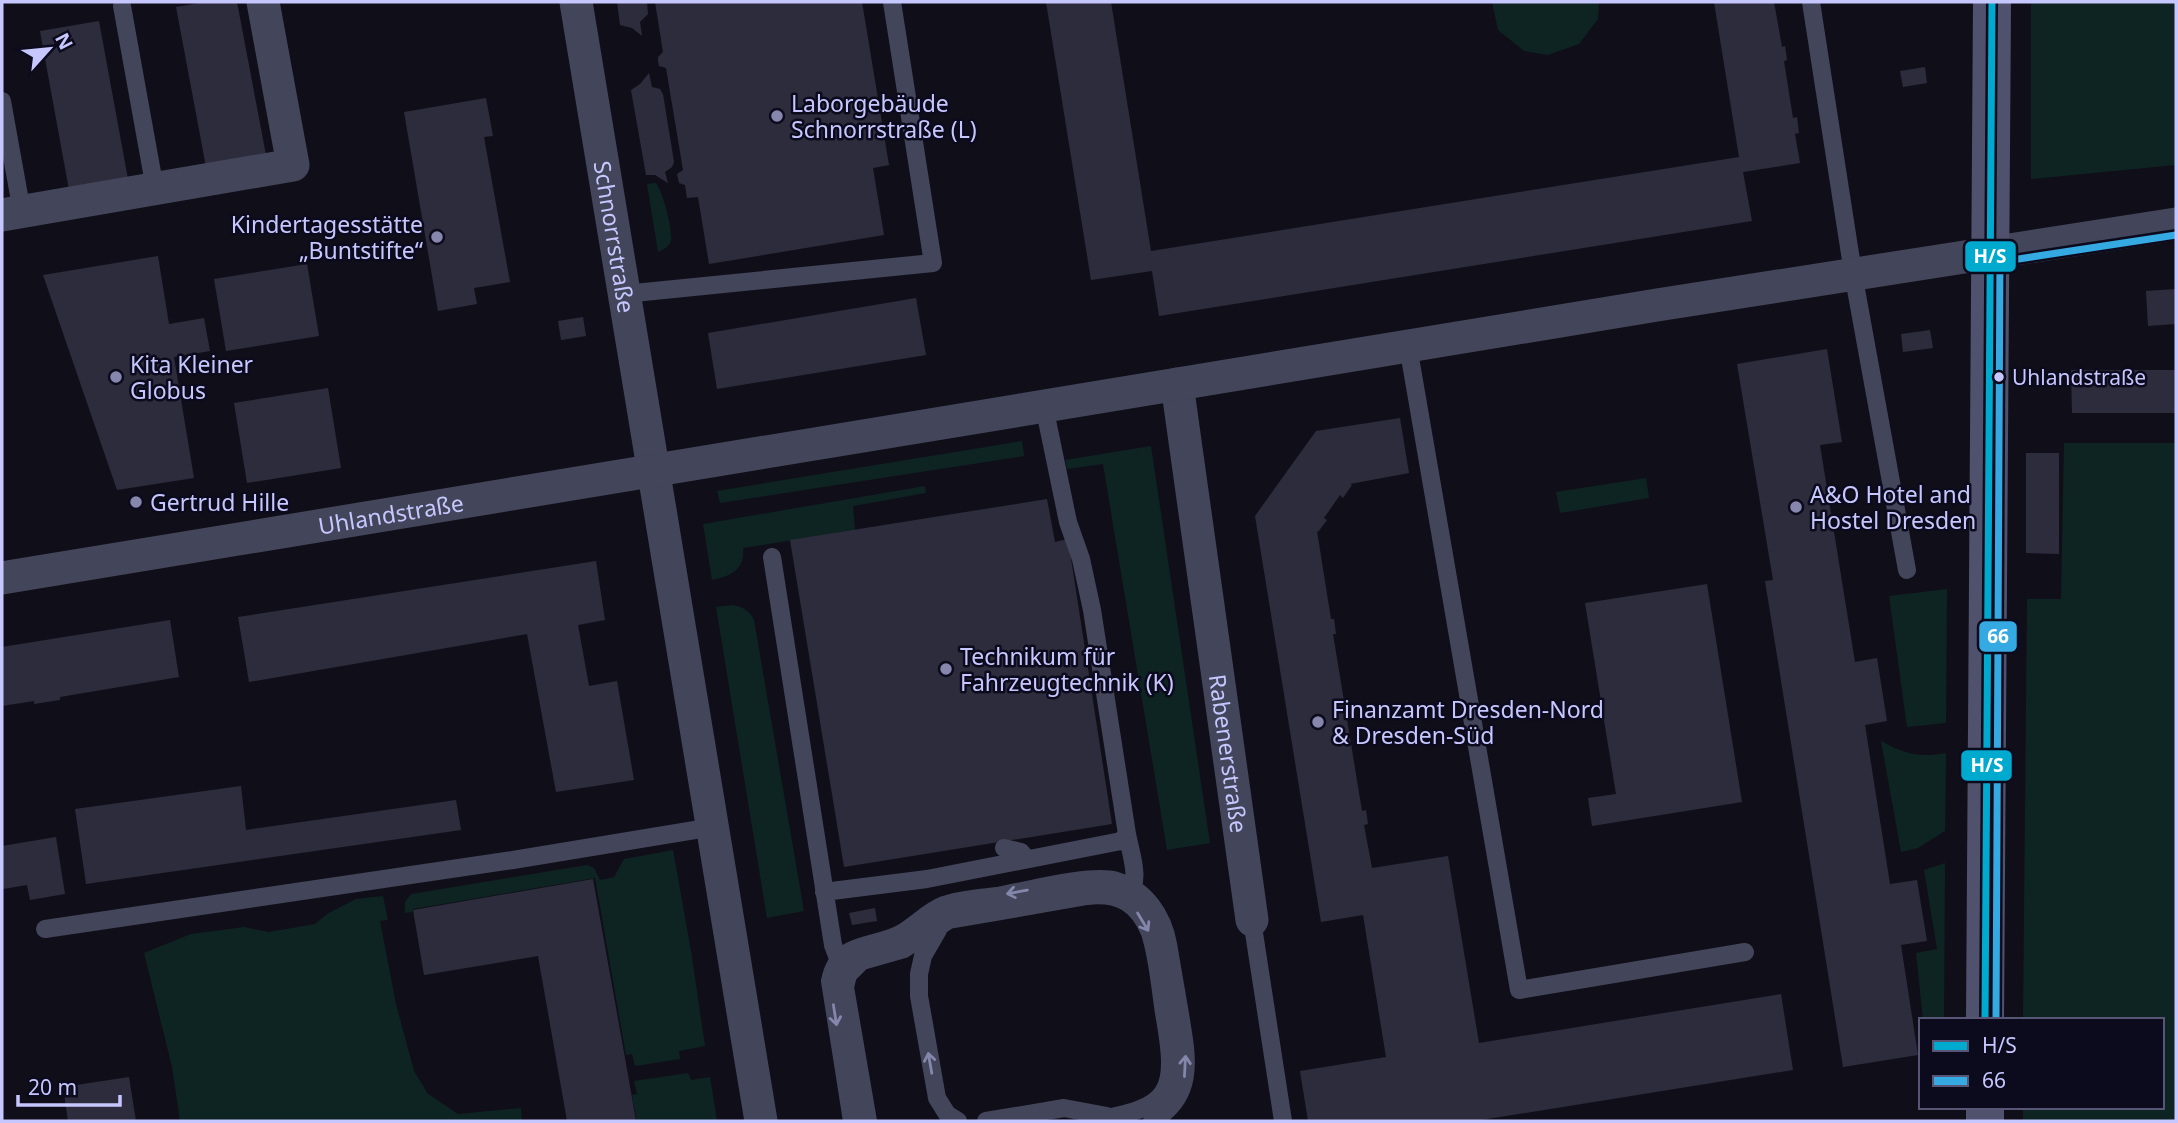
<svg xmlns="http://www.w3.org/2000/svg" width="2178" height="1123" viewBox="0 0 2178 1123" font-family="'Noto Sans',sans-serif">
	<style>
		.green { fill: #0e2422 }
		.building { fill: #2d2c3c }
		.lines { fill: none; stroke-linecap: round; stroke-linejoin: round }
		.lane { stroke: #43455a; stroke-width: 18 }
		.street { stroke: #43455a; stroke-width: 33 }
		.secondary { stroke: #50526d; stroke-width: 38 }
		.bus-1-casing { stroke: #0c0b1d; stroke-width: 12 }
		.bus-2-casing { stroke: #0c0b1d; stroke-width: 12 }
		.bus-1 { stroke: #00a9ce; stroke-width: 7 }
		.bus-2 { stroke: #35a9e1; stroke-width: 7 }
		.oneway { stroke: #8586ac }
		.poi-dot { fill: #8787ae; stroke: #0c0b1d; stroke-width: 2.5 }
		.bus-dot { fill: #c7c7ff; stroke: #0c0b1d; stroke-width: 2.5 }
		.labels { text-anchor: middle; dominant-baseline: central; stroke-width: 5; stroke-linejoin: round; paint-order: stroke }
		.bus-label { font-size: 21px; fill: #c7c7ff; stroke: #0c0b1d; text-anchor: start }
		.poi-label { font-size: 23px; fill: #c7c7ff; stroke: #0c0b1d; text-anchor: start }
		.street-label { font-size: 23px; fill: #c7c7ff; stroke: #0c0b1d }
		.line-badge { stroke: #0c0b1d; stroke-width: 2.5 }
		.badge-label { font-size: 19px; text-anchor: middle; font-weight: bold; fill: #fff }
	</style>
	<rect width="100%" height="100%" fill="#100f19"/>
	<path class="green" d="M1492,2H1599L1598,19L1579,44L1548,55L1524,51L1498,30Z
		M2031,2H2176V165L2031,179Z
		M656,183C663,193 672,227 671,240C670,247 663,249 658,252L647,184Z
		M1022,441L1024,456L720,503L717,491Z
		M2064,443H2176V1121H2023V1107H2162V1020H2023L2027,599H2061Z
		M1151,446L1210,843L1167,850L1103,464L1067,469L1065,460Z
		M1646,478L1649,498L1560,513L1556,492Z
		M925,486L926,493L853,506L855,530L743,548C745,570 731,576 712,580L703,524Z
		M1947,589L1946,723L1907,727L1889,596Z
		M732,605C742,606 750,611 754,620L804,911L767,918L716,607Z
		M1881,741C1905,754 1918,758 1946,753L1945,831L1918,848L1901,852Z
		M673,850L691,951L705,1046L679,1051L680,1059L635,1066L632,1054L626,1055L595,878L413,909L412,912L405,913V902L411,894L587,865L594,868L600,880L614,877L624,859Z
		M1945,863L1944,1020H1923L1916,953L1937,949L1924,870Z
		M383,896L388,920L380,921L396,1004L414,1071L428,1094L458,1114L521,1108L522,1121H180L172,1067L144,953L191,934L244,927L269,932L315,924L327,914L356,899Z
		M688,1073L691,1080L710,1077L717,1121H637L632,1095L637,1094L634,1081Z"/>
	<path class="building" d="M205,2H237L266,155L206,167L176,7Z
		M617,2H647L648,14L640,22L642,36L632,28L620,25Z
		M655,2H862L889,165L873,168L884,235L709,264L698,197L687,198L685,185L679,183L677,174L683,170L666,68L659,66L658,61V57L663,52Z
		M1046,2H1111L1151,251L1739,157L1714,2H1774L1782,47L1785,46L1787,60L1784,61L1793,118L1797,117L1799,133L1795,134L1800,163L1743,172L1752,221L1159,316L1152,271L1091,280Z
		M99,21L128,179L69,190L40,31Z
		M1925,67L1927,83L1903,87L1900,71Z
		M649,73L652,87L660,89L663,94L674,162L672,167L665,172L668,183L655,175H646L631,90L640,84Z
		M486,98L493,136L484,137L510,282L474,288L477,304L438,311L404,112Z
		M158,256L169,324L204,318L210,351L174,357L194,478L117,490L43,275Z
		M307,264L319,336L226,351L214,279Z
		M2176,289V324L2148,326L2146,291Z
		M916,298L926,355L717,389L708,333Z
		M583,317L586,336L561,340L558,321Z
		M1930,330L1933,348L1903,352L1901,334Z
		M1827,349L1842,442L1820,445L1855,662L1877,658L1887,721L1865,725L1890,884L1917,880L1927,941L1901,945L1918,1055L1843,1067L1765,581L1773,580L1737,364Z
		M2071,370H2176V413H2072Z
		M328,388L341,468L247,483L234,403Z
		M1400,418L1409,473L1350,484L1352,485L1343,498L1340,495L1324,518L1327,520L1318,532L1317,531L1331,619H1334L1336,634H1333L1362,811L1366,810L1368,824L1364,825L1372,868L1448,856L1479,1043L1781,994L1793,1070L1475,1121H1308L1300,1071L1386,1057L1363,915L1321,922L1255,516L1316,431Z
		M2026,453H2059V554L2026,553Z
		M1047,499L1055,542L1068,539L1112,824L844,867L790,540Z
		M596,561L605,620L578,625L589,686L617,681L634,780L556,792L527,634L249,682L238,617Z
		M1707,584L1742,802L1592,826L1588,798L1616,794L1585,603Z
		M170,620L179,677L60,697V700L34,704V701L2,706V647Z
		M241,786L246,830L456,800L461,830L86,884L75,809Z
		M56,837L65,894L30,900L27,885L3,889L2,846Z
		M593,879L628,1075L636,1121H567L538,956L424,975L413,910Z
		M875,908L877,921L852,925L849,913Z
		M129,1077L136,1121H68L63,1087Z"/>
	<g class="lines">
		<path class="lane" d="M1811,2L1853,273L1907,570
			M122,6L155,189
			M2,101L22,212
			M624,294L933,263L892,2
			M1408,346L1519,990L1745,952
			M772,557L833,945L839,961
			M1127,834C1131,855 1141,879 1128,898
			M1004,848L1021,852L1027,859
			M824,892L927,879L1121,841L1127,834L1092,610L1081,559L1068,522L1044,406
			M1252,920L1283,1121
			M45,929L513,860L713,827
			M938,930L923,956L919,974V996L937,1098L947,1114L958,1121
			M852,1121L830,981C838,940 871,949 900,934C915,926 928,911 944,905C960,899 980,898 997,896C1026,891 1091,873 1117,881C1146,890 1163,916 1168,944C1172,967 1176,991 1180,1014C1187,1057 1196,1096 1152,1121
			M868,1121L845,987L848,975L862,961L904,949L949,920L1087,896C1118,892 1138,903 1150,933C1158,958 1160,987 1164,1013C1178,1092 1173,1108 1090,1121
			M986,1121L1064,1108L1107,1116"/>
		<g class="street">
			<path id="s1" d="M576,2L761,1121"/>
			<path d="M2,215L293,165L263,2"/>
			<path id="s2" d="M1177,384L1252,920"/>
			<path id="s3" d="M2,578L1657,305L2176,224"/>
		</g>
		<path class="secondary" d="M1985,1020L1992,2
			M1985,1121V1107"/>
		<g class="bus-1-casing">
			<path id="bus-1" d="M1985,1020L1992,2"/>
		</g>
		<g class="bus-2-casing">
			<path id="bus-2" d="M1992,263L2176,235
				M1996,1020L2000,253"/>
		</g>
		<use href="#bus-1" class="bus-1"/>
		<use href="#bus-2" class="bus-2"/>
	</g>
	<defs><path id="oneway-shaft" d="M-6 0H5M1.5-3L5.5 0L1.5 3" fill="none" stroke-width="1.6" stroke-linecap="round" stroke-linejoin="round" transform="scale(1.75)"/></defs>
	<g class="oneway">
		<use href="#oneway-shaft" transform="translate(1017 892) rotate(170)"/>
		<use href="#oneway-shaft" transform="translate(1143 922) rotate(59)"/>
		<use href="#oneway-shaft" transform="translate(835 1015) rotate(81)"/>
		<use href="#oneway-shaft" transform="translate(930 1063) rotate(-100)"/>
		<use href="#oneway-shaft" transform="translate(1185 1066) rotate(-87)"/>
	</g>
	<g class="poi-dot">
		<circle cx="777" cy="116" r="7"/>
		<circle cx="437" cy="237" r="7"/>
		<circle cx="116" cy="377" r="7"/>
		<circle cx="136" cy="502" r="7"/>
		<circle cx="1796" cy="507" r="7"/>
		<circle cx="946" cy="669" r="7"/>
		<circle cx="1318" cy="722" r="7"/>
	</g>
	<circle class="bus-dot" cx="1999" cy="377" r="6"/>
	<g class="labels">
		<g class="bus-label">
			<text x="2012" y="377">Uhlandstraße</text>
		</g>
		<g class="poi-label">
			<text x="791" y="103">Laborgebäude<tspan x="791" dy="26">Schnorrstraße (L)</tspan></text>
			<text x="423" y="224" text-anchor="end">Kindertagesstätte<tspan x="423" dy="26">„Buntstifte“</tspan></text>
			<text x="130" y="364">Kita Kleiner<tspan x="130" dy="26">Globus</tspan></text>
			<text x="1810" y="494">A&amp;O Hotel and<tspan x="1810" dy="26">Hostel Dresden</tspan></text>
			<text x="150" y="502">Gertrud Hille</text>
			<text x="960" y="656">Technikum für<tspan x="960" dy="26">Fahrzeugtechnik (K)</tspan></text>
			<text x="1332" y="709">Finanzamt Dresden-Nord<tspan x="1332" dy="26">&amp; Dresden-Süd</tspan></text>
		</g>
		<g class="street-label">
			<text stroke="none"><textPath href="#s1" startOffset="238">Schnorrstraße</textPath></text>
			<text stroke="none"><textPath href="#s3" startOffset="394">Uhlandstraße</textPath></text>
			<text stroke="none"><textPath href="#s2" startOffset="373">Rabenerstraße</textPath></text>
		</g>
	</g>
	<g class="line-badge">
		<rect x="1964" y="240" width="53" height="33" rx="7" fill="#00a9ce"/>
		<rect x="1978" y="620" width="40" height="33" rx="7" fill="#35a9e1"/>
		<rect x="1960" y="749" width="53" height="33" rx="7" fill="#00a9ce"/>
	</g>
	<g class="badge-label">
		<text x="1990" y="263">H/S</text>
		<text x="1998" y="643">66</text>
		<text x="1987" y="772">H/S</text>
	</g>
	<rect width="2178" height="1123" fill="none" stroke="#c7c7ff" stroke-width="7"/>
	<rect x="1919" y="1018" width="245" height="91" fill="#0c0b1d" stroke="#575677" stroke-width="2"/>
	<rect x="1933" y="1041" width="35" height="10" fill="#00a9ce" stroke="#575677" stroke-width="2"/>
	<text x="1982" y="1053" font-size="21" fill="#c7c7ff">H/S</text>
	<rect x="1933" y="1076" width="35" height="10" fill="#35a9e1" stroke="#575677" stroke-width="2"/>
	<text x="1982" y="1088" font-size="21" fill="#c7c7ff">66</text>
	<g transform="translate(49 49) rotate(63)" stroke="#0c0b1d" stroke-width="5" paint-order="stroke">
	<path d="M0-5L12 26L0 18L-12 26Z" fill="#c7c7ff"/>
	<text y="-10" font-size="19" font-weight="bold" text-anchor="middle" fill="#c7c7ff">N</text>
	</g>
	<path d="M18 1095v10h102v-10" fill="none" stroke="#c7c7ff" stroke-width="3.5"/>
	<text x="28" y="1095" font-size="21" fill="#c7c7ff" stroke="#0c0b1d" stroke-width="5" paint-order="stroke">20 m</text>
</svg>
